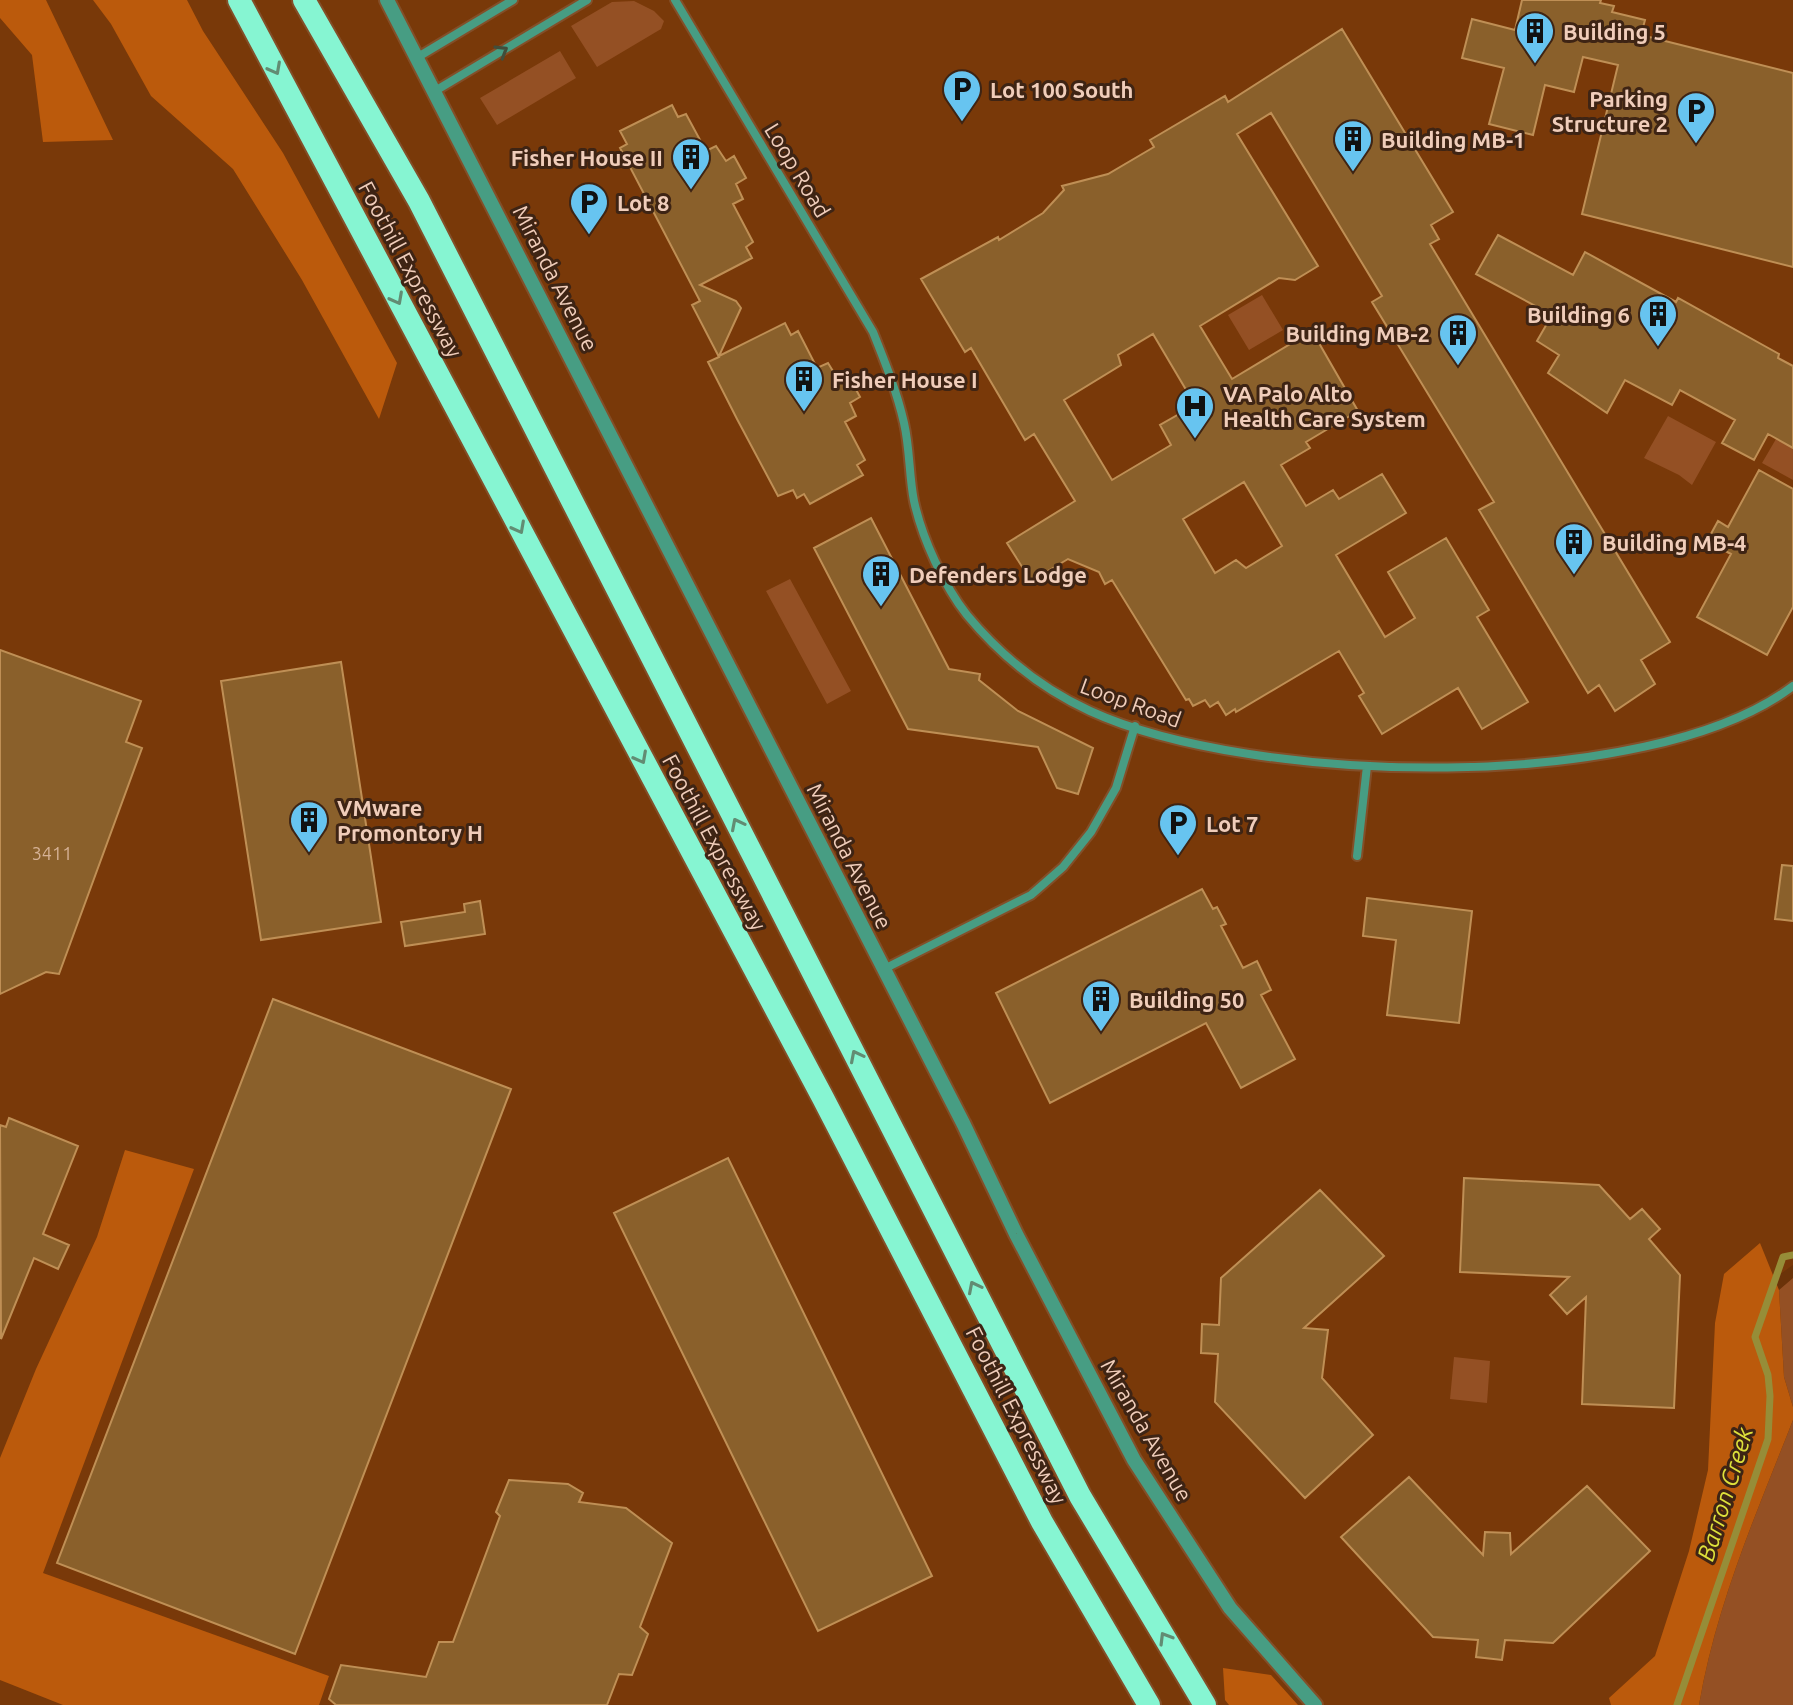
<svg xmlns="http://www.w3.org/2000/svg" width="1793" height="1705" viewBox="0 0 1793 1705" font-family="Ubuntu,sans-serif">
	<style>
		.built { fill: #793909 }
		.green { fill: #945024 }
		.forest { fill: #bb5a0c }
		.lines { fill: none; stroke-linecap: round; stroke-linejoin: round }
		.stream { stroke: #968d38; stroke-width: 7 }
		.building { fill: #8a602b; stroke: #bf8f55; stroke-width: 2; fill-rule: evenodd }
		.minor-casing { stroke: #834f29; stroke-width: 12 }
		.tertiary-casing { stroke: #834f29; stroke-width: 18 }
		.trunk-casing { stroke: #834f29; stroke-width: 26 }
		.minor { stroke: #479d83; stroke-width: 8 }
		.tertiary { stroke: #479d83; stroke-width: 14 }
		.trunk { stroke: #86f5d2; stroke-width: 22 }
		.oneway { stroke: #414e3b }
		.oneway2 { stroke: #628c73 }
		.labels { text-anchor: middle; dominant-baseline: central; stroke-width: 6; stroke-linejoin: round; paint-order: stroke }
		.number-label { font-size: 18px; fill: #d6b296 }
		.poi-label { font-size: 22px; font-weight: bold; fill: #f0cdba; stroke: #3e2414; text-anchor: start }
		.street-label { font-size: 22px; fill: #f0cdba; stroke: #3e2414 }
		.water-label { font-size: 24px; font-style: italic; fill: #dee13b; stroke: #3e2414 }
	</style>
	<rect width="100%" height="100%" fill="#6b3309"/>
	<path class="built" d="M0,0H1793V1265L1744,1300L1700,1599L1648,1705H0Z"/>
	<path class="green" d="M634,1L654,11L664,21L661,29L597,67L571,26L612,2Z
		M560,51L576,78L497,125L480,98Z
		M1262,295L1283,330L1249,350L1228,315Z
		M1668,416L1716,442L1692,485L1679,475L1644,458Z
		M1776,439L1793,448V480L1762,463Z
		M790,579L851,691L827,704L766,591Z
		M1793,1278V1407L1784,1377L1779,1290Z
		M1454,1357L1490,1361L1487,1403L1450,1399Z
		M1793,1420V1705H1699C1716,1605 1756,1514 1793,1420Z"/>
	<path class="forest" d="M0,0H46L113,140L43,142L32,55L0,18Z
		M93,0H187L203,31L283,153L397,363L379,419L302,280L233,169L151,96L111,24Z
		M125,1150L194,1169L43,1573L329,1676L319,1705H63L0,1680V1458L36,1369L97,1237Z
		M1760,1243L1779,1290L1784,1377L1793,1407V1420C1756,1514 1716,1605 1699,1705H1611L1609,1698L1655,1656L1689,1551L1708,1470L1715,1323L1724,1274Z
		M1223,1668L1271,1675L1298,1705H1229L1225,1700Z"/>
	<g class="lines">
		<path class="stream" d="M1677,1705L1768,1439L1770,1396L1768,1375L1755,1337L1783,1257L1793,1255"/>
	</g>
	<path class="building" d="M1522,0H1601L1600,3L1614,6L1612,12L1645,20L1641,35L1793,73V267L1582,214L1618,65L1583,57L1574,92L1545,85L1533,135L1489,124L1504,68L1462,58L1472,19L1515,30Z
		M1342,29L1453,212L1431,225L1439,239L1430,244L1670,642L1641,660L1655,684L1615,711L1599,685L1588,693L1479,510L1494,502L1372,302L1382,296L1271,113L1237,134L1318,266L1295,280L1279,278L1200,326L1232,379L1312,331L1358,411L1306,442L1310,448L1281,465L1306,506L1333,490L1339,499L1382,474L1406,513L1336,555L1385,637L1415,618L1388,572L1446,538L1489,610L1477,617L1528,702L1482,729L1458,688L1382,734L1359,696L1364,693L1339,651L1236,712L1235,709L1226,715L1218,702L1210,707L1205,700L1193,706L1189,699L1186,700L1112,580L1105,584L1099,572L1068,559L1031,581L1007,543L1075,501L1034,434L1025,440L971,348L965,352L921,279L998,237L999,240L1043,213L1064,190L1062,186L1108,174L1154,147L1150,140L1225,96L1228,102ZM1153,334L1195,405L1160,425L1171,445L1112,480L1064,400L1121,365L1118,355ZM1244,482L1282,546L1246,568L1236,560L1215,573L1183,519Z
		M672,105L678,117L686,114L706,151L716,146L726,161L734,156L746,178L736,184L743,199L733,204L753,242L746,247L752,258L700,285L736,301L741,308L719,356L785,323L791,335L798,331L817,368L828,363L836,376L846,371L860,397L850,403L856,416L845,422L865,460L857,465L863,475L810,504L804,494L797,498L793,490L778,496L737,419L708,362L719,357L692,305L700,301L620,148L627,144L620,131Z
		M1498,235L1573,275L1585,252L1676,302L1678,298L1779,354L1778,358L1793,366V448L1768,434L1754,460L1722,443L1735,420L1680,390L1672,405L1625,380L1607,413L1548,373L1559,355L1537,341L1552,315L1476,274Z
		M1759,470L1793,489V607L1767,655L1697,617L1731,554L1707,541L1718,521L1728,527Z
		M871,518L949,669L980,674L979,680L1018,711L1093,748L1078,794L1057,788L1038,747L908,729L814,548Z
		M0,650L141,701L126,742L142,748L59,974L46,972L0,994Z
		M341,662L381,922L261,940L221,681Z
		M1782,865L1793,866V921L1775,919Z
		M1202,889L1213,909L1217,907L1226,924L1221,926L1243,968L1257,961L1271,990L1261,995L1295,1059L1241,1088L1206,1023L1050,1103L996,993Z
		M1367,898L1472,911L1459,1023L1387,1015L1396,940L1363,936Z
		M480,901L485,934L405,946L401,922L465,912L464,904Z
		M273,999L511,1089L295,1654L57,1563Z
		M9,1118L78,1146L43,1234L69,1245L58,1269L34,1258L1,1339L0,1125L6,1127Z
		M728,1158L932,1576L818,1631L614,1213Z
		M1464,1178L1599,1185L1630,1219L1642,1209L1660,1229L1649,1239L1680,1275L1674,1408L1582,1404L1586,1297L1567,1314L1550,1295L1569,1277L1460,1272Z
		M1320,1190L1384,1256L1304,1328L1328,1330L1322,1378L1373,1435L1305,1498L1215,1402L1218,1354L1201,1353L1202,1324L1219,1325L1221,1278Z
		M1409,1477L1483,1555L1485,1532L1510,1533L1511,1554L1587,1486L1650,1551L1553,1643L1505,1640L1502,1660L1476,1657L1478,1640L1433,1637L1341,1537Z
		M509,1480L568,1484L583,1493L579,1502L626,1508L672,1543L640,1627L648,1634L632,1675L619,1674L607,1705H336L329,1699L341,1665L426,1677L439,1642H453L500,1516L496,1512Z"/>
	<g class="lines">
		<g class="minor-casing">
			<path id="minor" d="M675,0L873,332C885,362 897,392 904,423C910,449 909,476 914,501C922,538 944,586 967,615C1001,656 1042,689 1090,711C1251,785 1648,796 1793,686
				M418,57L513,0
				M435,91L587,0
				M1357,856L1367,766
				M884,969L1031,895L1063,867L1091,832L1116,788L1135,726"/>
		</g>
		<g class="tertiary-casing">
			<path id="tertiary" d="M387,0L963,1123L1016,1234L1134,1460L1230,1608L1315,1705"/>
		</g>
		<g class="trunk-casing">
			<path id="trunk" d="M239,0L823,1098L1042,1522L1149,1705
				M304,0L419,201L1080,1496L1205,1705"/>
		</g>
		<use href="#minor" class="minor"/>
		<use href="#tertiary" class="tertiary"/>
		<use href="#trunk" class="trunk"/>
	</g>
	<defs><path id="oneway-chevron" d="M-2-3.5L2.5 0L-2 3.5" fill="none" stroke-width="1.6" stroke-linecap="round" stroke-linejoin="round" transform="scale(2)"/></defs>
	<use class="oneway" href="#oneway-chevron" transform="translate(502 51) rotate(-31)"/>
	<g class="oneway2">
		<use href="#oneway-chevron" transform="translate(275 69) rotate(62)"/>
		<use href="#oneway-chevron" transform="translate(397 299) rotate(62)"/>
		<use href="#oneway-chevron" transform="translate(519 528) rotate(62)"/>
		<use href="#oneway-chevron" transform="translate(641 758) rotate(62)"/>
		<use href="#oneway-chevron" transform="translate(737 824) rotate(-117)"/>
		<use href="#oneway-chevron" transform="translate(856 1056) rotate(-117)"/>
		<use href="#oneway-chevron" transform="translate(974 1287) rotate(-117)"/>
		<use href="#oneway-chevron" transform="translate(1165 1638) rotate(-121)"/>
	</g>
	<defs>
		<g id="building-pin" transform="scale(2)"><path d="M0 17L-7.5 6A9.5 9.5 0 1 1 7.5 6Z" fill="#67c4f0" stroke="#3e2414"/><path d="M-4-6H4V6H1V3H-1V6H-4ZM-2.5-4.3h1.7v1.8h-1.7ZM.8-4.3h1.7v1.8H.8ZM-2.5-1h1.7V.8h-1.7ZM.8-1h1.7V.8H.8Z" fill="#111"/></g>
		<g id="parking-pin" transform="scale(2)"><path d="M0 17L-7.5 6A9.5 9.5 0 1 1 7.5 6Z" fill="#67c4f0" stroke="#3e2414"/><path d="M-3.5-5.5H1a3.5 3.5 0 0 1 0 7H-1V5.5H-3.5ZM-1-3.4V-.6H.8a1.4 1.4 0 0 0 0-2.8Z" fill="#111"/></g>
		<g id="hospital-pin" transform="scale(2)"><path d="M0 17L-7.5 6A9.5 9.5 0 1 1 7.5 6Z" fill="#67c4f0" stroke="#3e2414"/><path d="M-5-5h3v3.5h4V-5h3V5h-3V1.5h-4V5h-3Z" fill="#111"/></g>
	</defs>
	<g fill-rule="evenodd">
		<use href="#building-pin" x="1535" y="31"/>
		<use href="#parking-pin" x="962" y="89"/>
		<use href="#parking-pin" x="1696" y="111"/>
		<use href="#building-pin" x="1353" y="139"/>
		<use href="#building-pin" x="691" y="157"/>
		<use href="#parking-pin" x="589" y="202"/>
		<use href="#building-pin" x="1658" y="314"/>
		<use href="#building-pin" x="1458" y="333"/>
		<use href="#building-pin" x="804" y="379"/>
		<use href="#hospital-pin" x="1195" y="406"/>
		<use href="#building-pin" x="1574" y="542"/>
		<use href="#building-pin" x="881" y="574"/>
		<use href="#building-pin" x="309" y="820"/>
		<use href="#parking-pin" x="1178" y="823"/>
		<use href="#building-pin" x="1101" y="999"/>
	</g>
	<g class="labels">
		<g class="number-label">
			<text x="52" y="853">3411</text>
		</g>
		<g class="poi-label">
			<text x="1563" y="31">Building 5</text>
			<text x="990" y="89">Lot 100 South</text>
			<text x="1668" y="98" text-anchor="end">Parking<tspan x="1668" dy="25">Structure 2</tspan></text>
			<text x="1381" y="139">Building MB-1</text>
			<text x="663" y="157" text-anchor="end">Fisher House II</text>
			<text x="617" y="202">Lot 8</text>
			<text x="1630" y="314" text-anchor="end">Building 6</text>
			<text x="1430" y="333" text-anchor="end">Building MB-2</text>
			<text x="832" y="379">Fisher House I</text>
			<text x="1223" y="393">VA Palo Alto<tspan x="1223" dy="25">Health Care System</tspan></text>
			<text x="1602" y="542">Building MB-4</text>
			<text x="909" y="574">Defenders Lodge</text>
			<text x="337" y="807">VMware<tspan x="337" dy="25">Promontory H</tspan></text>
			<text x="1206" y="823">Lot 7</text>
			<text x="1129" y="999">Building 50</text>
		</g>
		<g class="street-label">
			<text transform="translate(798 170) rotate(59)">Loop Road</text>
			<text transform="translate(411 269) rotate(62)">Foothill Expressway</text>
			<text transform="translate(556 278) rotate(63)">Miranda Avenue</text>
			<text transform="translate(1131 702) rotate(20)">Loop Road</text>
			<text transform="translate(715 842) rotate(62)">Foothill Expressway</text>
			<text transform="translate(850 856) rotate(63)">Miranda Avenue</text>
			<text transform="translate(1017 1415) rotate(63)">Foothill Expressway</text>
			<text transform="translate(1147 1430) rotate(60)">Miranda Avenue</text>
		</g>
		<g class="water-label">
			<text transform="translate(1725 1494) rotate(-73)">Barron Creek</text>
		</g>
	</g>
</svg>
